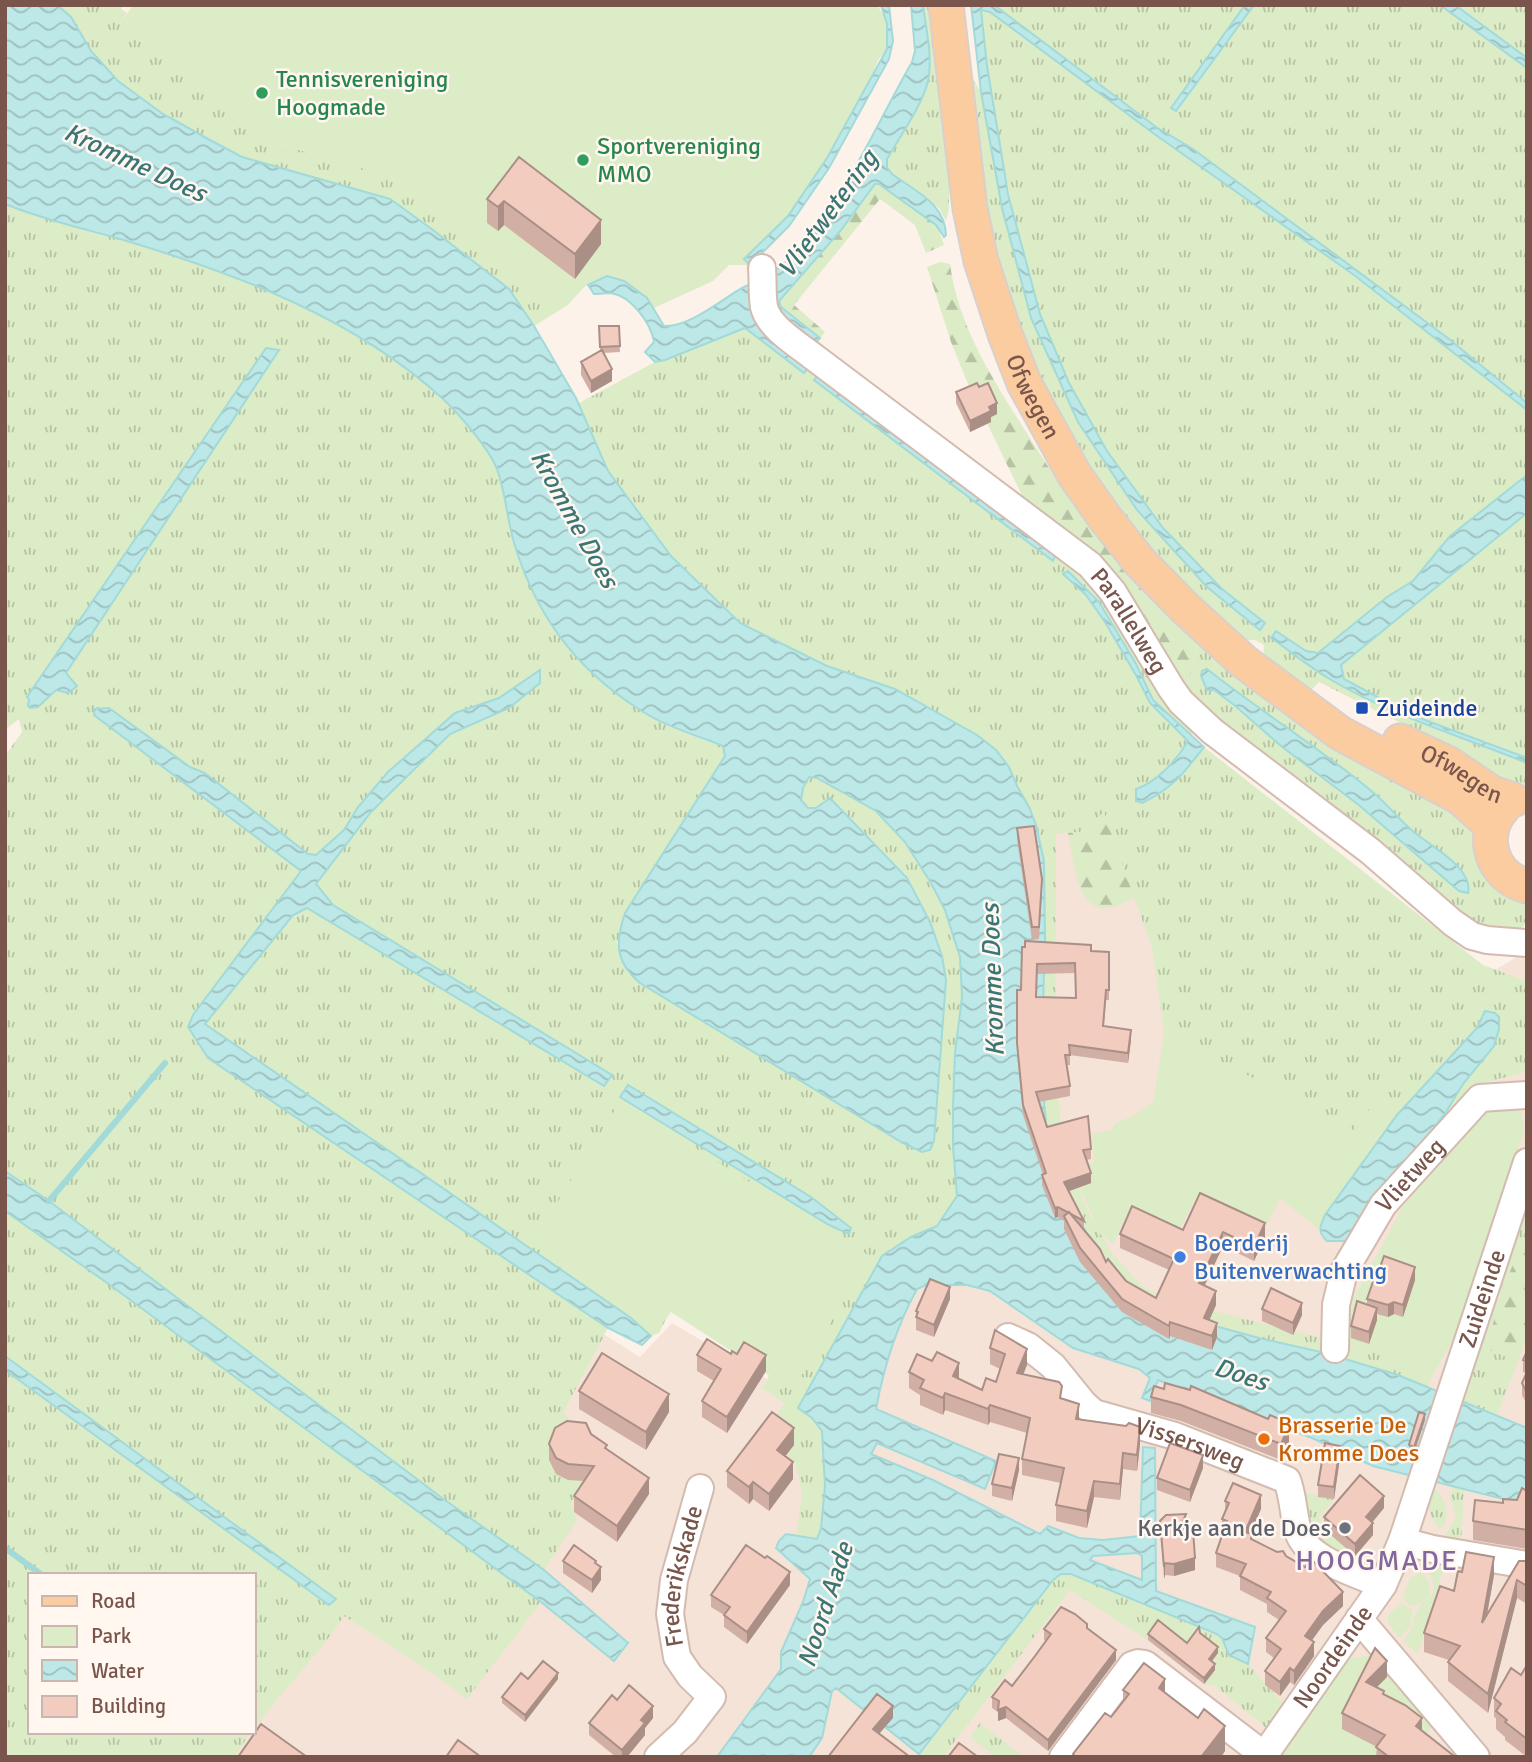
<svg xmlns="http://www.w3.org/2000/svg" width="1532" height="1762" viewBox="0 0 1532 1762" font-family="Signika,sans-serif">
	<style>
		.residential { fill: #f5e3d7 }
		.grass { fill: url(#grass-tufts); fill-rule: evenodd }
		.forest { fill: url(#forest-firs) }
		.green { fill: #dbecc6 }
		.water { fill: url(#water-waves); stroke: #a2dada; stroke-width: 2; fill-rule: evenodd }
		.lines { fill: none; stroke-linecap: round; stroke-linejoin: round }
		.stream { stroke: #a2dada; stroke-width: 6 }
		.minor-casing { stroke: #d3bbb0; stroke-width: 30 }
		.major-casing { stroke: #d9cfcd; stroke-width: 37 }
		.minor { stroke: #fff; stroke-width: 26 }
		.major { stroke: #fccca1; stroke-width: 33 }
		.wall { fill: #d1afa5; fill-rule: evenodd }
		.shaded-wall { fill: #aa8f86 }
		.building { fill: #f3ccc0; stroke: #aa8f86; stroke-width: 2; fill-rule: evenodd }
		.leisure-dot { fill: #2e9e5b; stroke: #fff7f0; stroke-width: 2.5 }
		.transit-dot { fill: #1a4fb4; stroke: #fff7f0; stroke-width: 2.5 }
		.shop-dot { fill: #3f7fe0; stroke: #fff7f0; stroke-width: 2.5 }
		.food-dot { fill: #e8710a; stroke: #fff7f0; stroke-width: 2.5 }
		.worship-dot { fill: #6b7280; stroke: #fff7f0; stroke-width: 2.5 }
		.labels { text-anchor: middle; dominant-baseline: central; stroke-width: 5; stroke-linejoin: round; paint-order: stroke }
		.leisure-label { font-size: 24px; fill: #27864d; stroke: #fff7f0; text-anchor: start }
		.street-label { font-size: 24px; fill: #79554b; stroke: #fff7f0 }
		.transit-label { font-size: 24px; fill: #164399; stroke: #fff7f0; text-anchor: start }
		.shop-label { font-size: 24px; fill: #366cbe; stroke: #fff7f0; text-anchor: start }
		.food-label { font-size: 24px; fill: #c56008; stroke: #fff7f0; text-anchor: start }
		.worship-label { font-size: 24px; fill: #5b616d; stroke: #fff7f0; text-anchor: end }
		.water-label { font-size: 26px; font-style: italic; fill: #3b7676; stroke: #fff7f0 }
		.quarter-label { font-size: 28px; letter-spacing: 2px; fill: #82679c; stroke: #fff7f0 }
	</style>
	<defs>
		<pattern id="grass-tufts" width="24" height="20" patternUnits="userSpaceOnUse" patternTransform="scale(1.75)"><rect width="24" height="20" fill="#dbecc6"/><path d="M3 7l-1-3M5 7V3M7 7l1-3M15 17l-1-3M17 17v-4M19 17l1-3" fill="none" stroke="#b6c2a3"/></pattern>
		<pattern id="forest-firs" width="22" height="20" patternUnits="userSpaceOnUse" patternTransform="scale(1.75)"><rect width="22" height="20" fill="#dbecc6"/><path d="M5 1l3.5 6h-7zM16 11l3.5 6h-7z" fill="#b6c2a3"/></pattern>
		<pattern id="water-waves" width="16" height="10" patternUnits="userSpaceOnUse" patternTransform="scale(1.75)"><rect width="16" height="10" fill="#bce8e8"/><path d="M0 5q4-4 8 0t8 0" fill="none" stroke="#9ebfbe"/></pattern>
	</defs>
	<rect width="100%" height="100%" fill="#fdf2e9"/>
	<path class="residential" d="M1107,786L1466,987L1527,951V1757H228L247,1732H254V1724L349,1600L454,1676L545,1555L473,1501L584,1322L640,1357L672,1323L794,1395L1016,826Z"/>
	<path class="grass" d="M57,5H123L121,9L127,13L120,24L275,143L396,178L568,305L534,326L509,289L390,199L242,157L163,114L118,81L91,51L71,17Z
		M923,5H934L949,147V209L946,221L939,208L892,174L887,168V159C899,136 922,106 928,81C933,58 926,29 923,5Z
		M980,5H1527V475L1450,536L1413,581L1387,597L1341,665L1527,513V785L1511,787L1479,777L1484,765L1319,682L1311,690L1263,660L1264,645L1255,640L1238,641L1150,558L1033,382L987,234L968,71L981,92L1008,236L1018,228C998,156 988,80 980,5Z
		M5,204C44,220 86,229 127,241C239,275 354,318 442,398C459,414 488,447 497,469C506,493 507,521 514,546C538,621 582,676 650,716C673,729 699,736 723,746L725,756L617,942L628,973L640,983L903,1143L946,980L942,956L930,922L907,878L830,798L816,808H808L801,800L803,788L809,777L817,778L876,811L905,842L931,883L945,910L960,957L962,997L955,1053L953,1106V1146L957,1196L937,1226L911,1237L882,1256L799,1408L812,1418L822,1431L825,1486L818,1539L796,1536L802,1494L795,1462L764,1435L785,1403L762,1388L771,1373L670,1311L659,1333L651,1336L631,1318L205,1024L293,915L307,908L603,1086L612,1075L333,905L301,871L193,1015L188,1027L208,1058L608,1328L563,1413L612,1453L571,1503L577,1520L544,1570L442,1498L49,1201L5,1171V756L22,732L19,719L5,730ZM266,348L279,350L66,674L77,687L56,690L38,707L27,696ZM109,708L308,854L315,855L301,870L207,799ZM628,1085L811,1197L849,1233L829,1225L621,1098Z
		M745,328L804,373L811,364L820,373L814,380L1053,560L1050,545L1086,569L1196,727L1174,763L1143,787L1179,779L1204,747L1483,965L1527,981V1070C1514,1078 1502,1077 1488,1082C1470,1087 1459,1100 1446,1112L1463,1084L1485,1011L1477,1028L1397,1115L1373,1104L1355,1131L1164,1032L1152,947L1104,813L1080,832L1056,834L1055,1061L1063,1145L1087,1210L1111,1252L1142,1286L1169,1300L1365,1349L1432,1377L1428,1388L1398,1375L1325,1353L1259,1338L1175,1315L1150,1304L1102,1259L1081,1224L1056,1165L1046,1123L1041,1069L1045,939L1044,861L1029,807L1017,786L1009,767L977,735L895,689L827,666L740,624L671,556L608,471L579,403L655,362L665,360Z
		M1198,642L1464,807L1527,908V920L1520,931L1466,925L1185,693ZM1207,669L1376,795L1412,831L1450,859L1465,875L1470,886L1281,746L1214,690Z
		M1527,1188V1232L1500,1295L1487,1348L1518,1362L1496,1417L1458,1401L1475,1350L1500,1295L1495,1279Z
		M5,1211L110,1285L541,1602L467,1699L423,1667L344,1616C318,1656 282,1690 254,1729V1575H30V1732H251L234,1757H5V1370L329,1604L335,1599L5,1356Z
		M1453,1486L1464,1490L1461,1546L1444,1538L1456,1517L1450,1497Z
		M1434,1488C1445,1497 1449,1511 1445,1525L1438,1528C1429,1516 1425,1501 1434,1488Z
		M1304,1492L1334,1499L1318,1518L1327,1526L1325,1529L1355,1556L1351,1562C1318,1544 1309,1529 1304,1492Z
		M1060,1573L1071,1574L1217,1634L1222,1638L1229,1655L1248,1664L1288,1709L1270,1731L1214,1685L1204,1684L1158,1627L1148,1640L1070,1590L943,1757H918L1053,1580Z
		M980,1723L1024,1757H995L970,1737Z"/>
	<path class="forest" d="M875,183H879L937,225L944,245L926,253L915,225L880,199L794,305L825,332L820,338L781,307L779,301L841,230Z
		M940,262L950,264C958,324 990,375 1021,424C1071,504 1124,582 1198,642L1185,693L1028,508L968,384L951,342L927,267Z
		M1104,812L1134,897C1078,933 1076,872 1068,833L1080,832Z
		M1527,1232V1334L1518,1362L1487,1349L1500,1295Z"/>
	<path class="green" d="M133,5H877L889,23L887,49L878,60L858,115L821,178L781,232L747,265H729L713,281L652,309C640,286 612,268 587,285C580,290 574,299 568,305L396,178L275,143L120,24Z
		M1164,1032L1355,1131L1373,1104L1397,1115L1325,1215L1319,1229L1280,1198L1264,1230L1196,1198L1175,1237L1127,1215L1113,1244L1100,1234L1072,1169L1094,1163L1092,1134L1113,1130L1114,1124L1133,1116L1153,1102Z
		M620,1102L868,1255L793,1391L671,1312L659,1328L532,1243Z
		M1492,1107L1521,1108L1524,1131L1452,1341L1432,1377L1365,1349L1342,1342L1355,1295L1404,1205L1461,1138Z
		M1445,1564L1418,1654L1403,1641C1416,1626 1410,1626 1417,1611C1424,1596 1443,1598 1429,1574L1433,1565Z
		M1422,1573C1437,1587 1431,1603 1411,1606L1406,1602L1403,1595L1411,1577Z
		M1402,1603L1413,1610L1410,1627L1399,1638L1388,1623V1615Z
		M1374,1655L1432,1727L1408,1757H1276L1346,1659Z"/>
	<path class="water" d="M5,5H57L71,17L91,51L118,81L163,114L210,140L242,157L390,199L433,230L509,289L534,326L576,398L608,471L671,556L740,623L827,666L895,689L977,735L996,750L1009,767L1017,786L1029,807L1036,825L1044,861L1045,939L1041,1069L1046,1123L1056,1165L1081,1224L1102,1259L1126,1287L1175,1315L1259,1338L1325,1353L1398,1375L1527,1428V1505L1373,1466L1312,1438L1158,1380L1150,1401L1142,1398L1150,1378L1139,1369L1073,1348L990,1291L967,1285H926L917,1289C896,1327 884,1366 876,1409L996,1461L985,1489L877,1443L871,1454L933,1480L1040,1534L1048,1526L1079,1538L1103,1540L1140,1536L1143,1447L1155,1448L1156,1591L1255,1627L1248,1664L1229,1655L1222,1638L1217,1634L1071,1574H1061L1053,1580L919,1754L836,1688L832,1691L822,1738L809,1757H717L781,1669V1652L803,1602L810,1579L776,1548L779,1541L786,1534L817,1539L821,1528L825,1486L822,1431L812,1418L798,1408L882,1256L911,1237L937,1226L957,1196L953,1146V1106L955,1053L962,997L960,957L945,910L931,883L905,842L876,811L817,778L809,777L803,788L801,800L808,808H816L830,798L907,878L930,922L942,956L946,980L934,1141L930,1150L922,1152L903,1143L640,983C615,962 615,943 625,913L725,756L723,746C699,736 673,729 650,716C582,676 538,621 515,546C507,521 506,493 497,469C488,447 459,414 442,398C354,318 239,275 127,241C86,229 44,220 5,204ZM1137,1553L1142,1556V1580L1090,1560L1093,1556Z
		M881,5H889L893,41L889,59L829,168L789,226L750,265L744,259L788,216L827,158L887,49V24Z
		M911,5H923C926,29 933,58 928,81C922,106 900,136 887,159V168L892,174C916,192 945,203 946,235L944,237L936,225L879,184H875L841,230L779,301L781,307L820,338L816,342L797,329L811,364L804,373L745,328L665,360L655,362L645,352L654,342C651,323 631,296 611,293C606,293 599,294 594,294L588,285L607,276L624,281L647,298L664,326C689,328 723,298 744,287C752,283 763,281 771,278L773,272C831,232 876,124 912,62L915,51Z
		M971,5H994L1156,127L1193,149L1449,339L1527,403V410L1354,275L1153,133L990,12L981,10L987,66L1008,194L1040,314L1069,383L1107,451L1163,528L1222,589L1265,623L1260,630L1207,587L1137,510L1078,422L1031,318L1002,208L981,92Z
		M1245,5H1254L1176,111L1171,108Z
		M1440,5H1455L1527,58V68Z
		M266,348L279,350L66,673L77,686L68,693L56,690L38,707L30,708L28,706L29,699L27,697Z
		M820,373L1050,545L1055,556L1053,561L814,380Z
		M1527,475V513L1341,665L1344,679L1409,714L1527,758V763C1460,736 1390,715 1328,678C1308,666 1290,651 1271,638L1276,631L1306,651L1318,653L1387,597L1413,581L1450,536Z
		M1068,571L1099,602L1135,662L1153,700L1204,747C1183,774 1173,788 1142,803L1136,801V789C1157,782 1177,760 1188,741L1150,703L1137,677L1105,622L1086,595L1063,574Z
		M1207,669C1261,712 1322,749 1375,794C1389,806 1400,821 1414,832C1430,846 1474,868 1468,893L1459,891L1360,806L1281,746L1234,705L1214,690H1207L1201,676L1202,671Z
		M540,670V683L509,708L450,734L371,812L316,884L333,905L612,1075L604,1086L307,908L293,915L205,1024L631,1318L651,1336L642,1345L608,1328L208,1058L188,1027L193,1015L301,871L94,715L95,709L109,708L190,767L205,773L308,854L316,855L344,830L358,807L388,772L455,713L499,698Z
		M1485,1011L1495,1013L1499,1017V1029L1494,1046L1463,1084L1446,1112L1345,1241H1327C1317,1232 1320,1226 1325,1215L1397,1115L1477,1028Z
		M628,1085L811,1197L851,1228L849,1234L829,1225L620,1097Z
		M5,1171L49,1201L442,1498L544,1570L628,1643L614,1661L541,1602L110,1285L5,1211Z
		M5,1356L336,1599L329,1605L5,1370Z"/>
	<g class="lines">
		<path class="stream" d="M49,1201L165,1063
			M5,1548L42,1575"/>
		<g class="minor-casing">
			<g id="minor">
				<path id="s1" d="M762,268C763,281 762,295 764,307C769,328 799,345 815,358L1090,565L1113,592L1171,688L1181,702L1212,731L1370,851L1453,923L1472,936L1487,940L1527,943"/>
				<path id="s2" d="M1008,1337L1028,1346L1053,1366L1083,1403L1094,1413L1175,1436L1287,1480C1294,1498 1293,1517 1299,1534C1309,1560 1359,1575 1383,1585"/>
				<path id="s3" d="M1335,1349L1336,1305L1344,1271L1383,1205L1480,1098L1527,1095"/>
				<path d="M1402,1541L1433,1549L1527,1565"/>
				<path d="M1359,1619L1476,1757"/>
				<path id="s4" d="M658,1757L685,1732L712,1697L690,1676L677,1657L670,1614L674,1580L700,1488"/>
				<path d="M1063,1757L1132,1665L1138,1663L1145,1664L1264,1755"/>
				<path id="s5" d="M1263,1757L1383,1585L1402,1541L1527,1162"/>
			</g>
		</g>
		<g class="major-casing">
			<g id="major">
				<path id="s6" d="M946,5L970,209L981,261L1005,334L1024,383L1074,474L1105,518L1140,562L1185,608L1243,661L1340,733L1461,798L1492,826"/>
				<path id="s7" d="M1400,741L1449,764L1492,793L1513,800"/>
				<path d="M1503,808C1479,835 1491,877 1527,886"/>
			</g>
		</g>
		<use href="#minor" class="minor"/>
		<use href="#major" class="major"/>
	</g>
	<path class="wall" d="M519,157L601,244L575,279L504,225L498,231L487,223V199Z
		M599,326H619L620,352L603,353L612,381L591,393L581,375V362L600,351Z
		M956,392L997,414L991,417V422L970,432L956,403Z
		M1017,828L1042,891L1039,939L1032,940L1017,840Z
		M1022,947L1109,952V1000H1106L1104,1026L1131,1040L1128,1063L1070,1055V1065H1066L1070,1086V1096L1039,1102L1047,1127L1091,1149V1159L1086,1160L1091,1183L1069,1191L1084,1221V1230L1106,1262L1126,1281L1156,1298L1169,1270L1120,1248V1234L1183,1230L1200,1193L1265,1237L1254,1261L1223,1246L1205,1285L1216,1305L1209,1320L1217,1337L1212,1350L1170,1336L1169,1339L1122,1312L1080,1262L1064,1229V1221L1058,1217L1055,1218L1042,1185V1175H1043L1023,1115L1017,1053V990H1021ZM1075,973V998L1037,997V974Z
		M1377,1276L1415,1280L1403,1317L1394,1314L1388,1317L1377,1314V1320L1369,1344L1351,1338V1326L1367,1305V1299Z
		M950,1299L934,1337L916,1330V1311Z
		M1262,1309L1302,1315L1293,1335L1262,1321Z
		M990,1348L1027,1365L1023,1374L1062,1398L1079,1420L1140,1444L1137,1471L1123,1469L1120,1500L1094,1497L1087,1528L1056,1521V1505L1061,1483L1022,1475V1459L1027,1433L990,1422L988,1425L945,1410L943,1415L920,1405V1395L909,1388V1372L959,1379L982,1390L996,1382L1000,1369L990,1364Z
		M1527,1351V1405L1522,1395V1383L1526,1373L1523,1372V1360Z
		M731,1354L766,1371L727,1433L702,1417V1401L714,1381L697,1371V1355Z
		M579,1391L669,1412L646,1450L579,1409Z
		M1151,1397L1268,1419L1284,1424L1289,1442L1281,1460L1181,1421L1151,1413Z
		M1425,1420L1414,1453L1409,1452V1445Z
		M591,1434L649,1494L617,1542L574,1512V1496L584,1481L568,1480L556,1474L549,1460V1444Z
		M794,1445L785,1456L793,1479L769,1511L753,1499L749,1504L727,1487V1471Z
		M1340,1458L1334,1499L1318,1497V1485Z
		M1203,1468L1190,1502L1157,1490V1478Z
		M1019,1470L1012,1501L992,1496V1484Z
		M1527,1491V1549L1473,1540V1521L1503,1503L1517,1500Z
		M1225,1501L1261,1509L1250,1534L1252,1539L1286,1556L1343,1606L1323,1625L1312,1640L1314,1656L1294,1685L1290,1682L1280,1696L1265,1685V1671L1274,1658L1266,1652V1638L1279,1620L1267,1612V1604L1240,1590V1576L1216,1567V1553L1223,1533H1222V1519L1225,1513Z
		M1384,1508L1373,1522V1535L1355,1556L1324,1529V1517Z
		M1160,1521L1186,1526L1184,1530L1195,1570L1174,1576L1165,1575L1164,1579Z
		M563,1561L596,1564L601,1580L592,1593L563,1573Z
		M1527,1561V1604L1517,1598L1488,1713L1448,1681V1662L1449,1660L1424,1652V1633L1454,1591L1494,1575L1487,1615Z
		M790,1585L747,1644L724,1627V1615L711,1607V1595Z
		M1087,1628L1116,1660L1048,1751L1006,1718L998,1721V1712L992,1708V1697L1012,1686L1046,1641L1044,1640V1629Z
		M1200,1633L1218,1653L1211,1661L1215,1670L1204,1684L1148,1640V1634L1187,1643Z
		M1527,1665V1757L1505,1740V1737L1496,1729V1718L1494,1717V1698L1521,1675Z
		M1387,1677L1377,1687L1422,1731L1454,1757H1376L1377,1747L1342,1729V1713Z
		M528,1679H558L525,1722L502,1703V1697Z
		M1123,1690L1165,1693L1225,1751L1221,1757H1073V1754L1111,1717L1123,1702Z
		M617,1700L653,1718L645,1728V1735L627,1757H616L589,1735V1723Z"/>
	<path class="shaded-wall" d="M504,201V225L498,231V207Z
		M601,220V244L575,279V254Z
		M612,369V381L591,393V381Z
		M997,403V414L991,417V422L970,432V421L989,407Z
		M1131,1030V1040L1128,1063V1053Z
		M1091,1173V1183L1064,1193V1182Z
		M1058,1207V1217L1055,1218V1208Z
		M1265,1223V1237L1254,1261V1247Z
		M1223,1232V1246L1199,1297V1283Z
		M1415,1267V1280L1403,1317V1305Z
		M950,1287V1299L934,1337V1325Z
		M1216,1291V1305L1204,1332V1318Z
		M1394,1302V1314L1388,1317V1305Z
		M1302,1303V1315L1293,1335V1323Z
		M1377,1308V1320L1369,1344V1332Z
		M1170,1322V1336L1169,1339V1326Z
		M1217,1323V1337L1212,1350V1336Z
		M1027,1349V1365L1017,1390V1373Z
		M766,1355V1371L727,1433V1417Z
		M959,1363V1379L953,1376Z
		M945,1393V1410L943,1415V1398Z
		M669,1394V1412L646,1450V1432Z
		M1079,1404V1421L1076,1419Z
		M990,1405V1422L988,1425V1409Z
		M1425,1414V1420L1414,1453V1447Z
		M1284,1421V1436L1289,1426V1442L1281,1460V1444Z
		M1140,1427V1444L1137,1471V1455Z
		M794,1428V1445L777,1467V1450Z
		M1340,1446V1458L1334,1499V1487Z
		M1123,1453V1469L1120,1500V1484Z
		M1203,1455V1468L1190,1502V1490Z
		M1019,1458V1470L1012,1501V1488Z
		M793,1462V1479L769,1511V1494Z
		M649,1478V1494L617,1542V1526Z
		M1094,1481V1497L1087,1528V1511Z
		M753,1482V1499L749,1504V1487Z
		M1261,1495V1509L1245,1546V1532Z
		M1384,1496V1508L1366,1529V1517Z
		M1186,1514V1526L1179,1543V1531Z
		M1373,1523V1535L1355,1556V1544Z
		M1494,1557V1575L1482,1642V1623Z
		M1195,1558V1570L1174,1576V1564Z
		M1165,1563V1575L1164,1579V1567Z
		M601,1567V1580L592,1593V1580Z
		M790,1572V1585L747,1644V1632Z
		M1517,1580V1598L1488,1713V1694Z
		M1343,1592V1606L1323,1625L1305,1650V1636L1323,1611Z
		M1314,1642V1656L1294,1685V1671Z
		M1218,1647V1653L1209,1665V1659Z
		M1116,1650V1660L1048,1751V1740Z
		M1387,1661V1677L1366,1698V1682Z
		M1215,1664V1670L1204,1684V1678Z
		M1290,1668V1682L1280,1696V1682Z
		M558,1673V1679L525,1722V1715Z
		M1165,1679V1704L1159,1688Z
		M653,1706V1718L645,1728V1735L627,1757H622V1750L641,1720Z
		M893,1706V1718L873,1741V1729Z
		M1006,1707V1718L998,1721V1710Z
		M1422,1718V1734L1416,1726Z
		M1225,1726V1751L1221,1757H1201Z"/>
	<path class="building" d="M519,157L601,220L575,254L504,201L498,207L487,199Z
		M599,326H619L620,346L600,347Z
		M602,350L612,369L591,381L581,362Z
		M977,383L979,387L988,383L997,403L989,407L991,411L970,421L956,392Z
		M1034,826L1042,879L1039,927H1032L1017,828Z
		M1025,941L1091,945V951L1109,952V990H1106L1103,1026L1131,1030L1128,1053L1069,1045L1070,1055H1065L1070,1086L1036,1092L1047,1127L1088,1116L1091,1149L1083,1150L1091,1173L1064,1182L1084,1221L1058,1207L1055,1208L1042,1175L1046,1173L1023,1105L1017,1043V990H1021L1022,947H1025ZM1075,963L1076,998L1036,997L1037,964Z
		M1200,1193L1265,1223L1254,1247L1223,1232L1199,1283L1216,1291L1204,1318L1217,1323L1212,1336L1170,1322L1169,1326L1122,1299L1080,1248L1064,1216L1069,1212L1100,1249L1106,1262L1108,1259L1126,1281L1156,1298L1174,1259L1120,1234L1132,1206L1183,1230Z
		M1384,1256L1415,1267L1403,1305L1394,1302L1388,1305L1367,1299L1375,1276H1377Z
		M930,1279L950,1287L934,1325L916,1317L918,1312L916,1311Z
		M1271,1288L1302,1303L1293,1323L1262,1309Z
		M1357,1301L1377,1308L1369,1332L1351,1326Z
		M995,1330L1027,1349L1017,1373L1059,1382L1062,1386L1060,1398L1079,1404L1076,1419L1126,1426L1129,1423L1140,1427L1137,1455L1123,1453L1120,1484L1094,1481L1087,1511L1056,1505L1064,1468L1022,1459L1030,1418L990,1405L988,1409L945,1393L943,1398L920,1388L924,1380L909,1372L917,1354L932,1361L937,1352L959,1363L953,1376L982,1390L986,1378L996,1382L1005,1354L990,1348Z
		M707,1339L731,1354L732,1351L737,1354L744,1342L766,1355L727,1417L702,1401L721,1369L697,1355Z
		M1527,1351V1361L1523,1360Z
		M602,1353L669,1394L646,1432L579,1391Z
		M1527,1372V1393L1522,1383Z
		M1165,1383L1190,1390L1191,1386L1268,1419L1270,1415L1284,1421L1283,1423L1289,1426L1281,1444L1181,1405L1151,1397L1154,1386L1164,1389Z
		M772,1412L794,1428L777,1450L793,1462L769,1494L753,1482L749,1487L727,1471Z
		M1419,1412L1425,1414L1414,1447L1409,1445Z
		M567,1421L586,1423L591,1434L607,1445L605,1448L649,1478L617,1526L574,1496L594,1466L568,1464L556,1458L549,1444L555,1428Z
		M1170,1443L1203,1455L1190,1490L1157,1478Z
		M1325,1443L1340,1446L1334,1487L1318,1485Z
		M999,1454L1019,1458L1012,1488L992,1484Z
		M1360,1475L1384,1496L1366,1517L1373,1523L1355,1544L1324,1517Z
		M1233,1483L1261,1495L1245,1532L1252,1534L1251,1539L1277,1552L1283,1551L1286,1556L1305,1567L1312,1560L1343,1592L1323,1611L1305,1636L1314,1642L1294,1671L1290,1668L1280,1682L1265,1671L1281,1649L1266,1638L1286,1611L1267,1598L1271,1592L1240,1576L1246,1564L1216,1553L1227,1521L1222,1519L1229,1503L1225,1501Z
		M1522,1488L1527,1491V1530L1473,1521L1475,1500L1503,1503V1499L1517,1500Z
		M1186,1514L1179,1531L1193,1530L1195,1558L1174,1564L1165,1563L1164,1567L1160,1521L1166,1515Z
		M574,1545L596,1561L595,1563L601,1567L592,1580L563,1561Z
		M746,1545L765,1558L767,1556L790,1572L747,1632L724,1615L730,1607L711,1595Z
		M1466,1552L1494,1557L1482,1623L1519,1561H1527V1586L1517,1580L1488,1694L1448,1662L1460,1646L1424,1633L1440,1586L1454,1591L1458,1571L1462,1572Z
		M1061,1607L1075,1614L1087,1624V1628L1116,1650L1048,1740L1006,1707L998,1710L999,1701L992,1697L1005,1680L1012,1686L1035,1656L1051,1634L1044,1629Z
		M1158,1620L1187,1643L1199,1627L1200,1633L1218,1647L1209,1659L1215,1664L1204,1678L1148,1634Z
		M1375,1648L1387,1661L1366,1682L1384,1691L1383,1694L1405,1705L1422,1718L1416,1726L1454,1756V1757H1389L1376,1747L1385,1735L1342,1713Z
		M543,1661L558,1673L525,1715L502,1697L521,1673L528,1679Z
		M1144,1663L1165,1679L1159,1688L1198,1718L1204,1709L1225,1726L1201,1757H1076L1073,1754L1105,1713L1111,1717L1129,1694L1123,1690Z
		M1527,1665V1739L1505,1722L1507,1720L1496,1711L1501,1704L1494,1698L1511,1668L1521,1675Z
		M629,1685L653,1706L641,1720L645,1723L622,1750L589,1723L612,1695L617,1700Z
		M877,1694L893,1706L873,1729L910,1757H828Z
		M261,1724L307,1757H238Z
		M458,1740L481,1757H446Z
		M959,1743L978,1757H948Z"/>
	<g class="leisure-dot">
		<circle cx="262" cy="93" r="7"/>
		<circle cx="583" cy="160" r="7"/>
	</g>
	<rect class="transit-dot" x="1355" y="701" width="14" height="14" rx="3.5"/>
	<circle class="shop-dot" cx="1180" cy="1257" r="7"/>
	<circle class="food-dot" cx="1264" cy="1439" r="7"/>
	<circle class="worship-dot" cx="1345" cy="1528" r="7"/>
	<g class="labels">
		<g class="leisure-label">
			<text x="276" y="79">Tennisvereniging<tspan x="276" dy="28">Hoogmade</tspan></text>
			<text x="597" y="146">Sportvereniging<tspan x="597" dy="28">MMO</tspan></text>
		</g>
		<g class="street-label">
			<text stroke="none"><textPath href="#s6" startOffset="404">Ofwegen</textPath></text>
			<text stroke="none"><textPath href="#s1" startOffset="525">Parallelweg</textPath></text>
			<text stroke="none"><textPath href="#s7" startOffset="70">Ofwegen</textPath></text>
			<text stroke="none"><textPath href="#s3" startOffset="196">Vlietweg</textPath></text>
			<text stroke="none"><textPath href="#s5" startOffset="513">Zuideinde</textPath></text>
			<text stroke="none"><textPath href="#s2" startOffset="217">Vissersweg</textPath></text>
			<text stroke="none"><textPath href="#s4" startOffset="217">Frederikskade</textPath></text>
			<text stroke="none"><textPath href="#s5" startOffset="122">Noordeinde</textPath></text>
		</g>
		<g class="transit-label">
			<text x="1376" y="708">Zuideinde</text>
		</g>
		<g class="shop-label">
			<text x="1194" y="1243">Boerderij<tspan x="1194" dy="28">Buitenverwachting</tspan></text>
		</g>
		<g class="food-label">
			<text x="1278" y="1425">Brasserie De<tspan x="1278" dy="28">Kromme Does</tspan></text>
		</g>
		<g class="worship-label">
			<text x="1331" y="1528">Kerkje aan de Does</text>
		</g>
		<g class="water-label">
			<text transform="translate(135 163) rotate(25)">Kromme Does</text>
			<text transform="translate(828 214) rotate(-54)">Vlietwetering</text>
			<text transform="translate(574 519) rotate(61)">Kromme Does</text>
			<text transform="translate(993 980) rotate(-92)">Kromme Does</text>
			<text transform="translate(1241 1375) rotate(18)">Does</text>
			<text transform="translate(826 1605) rotate(-72)">Noord Aade</text>
		</g>
		<g class="quarter-label">
			<text x="1377" y="1561">HOOGMADE</text>
		</g>
	</g>
	<rect width="1532" height="1762" fill="none" stroke="#79554b" stroke-width="14"/>
	<rect x="28" y="1573" width="228" height="161" fill="#fff7f0" stroke="#c9b6ae" stroke-width="2"/>
	<rect x="42" y="1596" width="35" height="10" fill="#fccca1" stroke="#c9b6ae" stroke-width="2"/>
	<text x="91" y="1608" font-size="21" fill="#79554b">Road</text>
	<rect x="42" y="1626" width="35" height="21" fill="#dbecc6" stroke="#c9b6ae" stroke-width="2"/>
	<text x="91" y="1643" font-size="21" fill="#79554b">Park</text>
	<rect x="42" y="1660" width="35" height="21" fill="url(#water-waves)" stroke="#c9b6ae" stroke-width="2"/>
	<text x="91" y="1678" font-size="21" fill="#79554b">Water</text>
	<rect x="42" y="1696" width="35" height="21" fill="#f3ccc0" stroke="#c9b6ae" stroke-width="2"/>
	<text x="91" y="1713" font-size="21" fill="#79554b">Building</text>
</svg>
